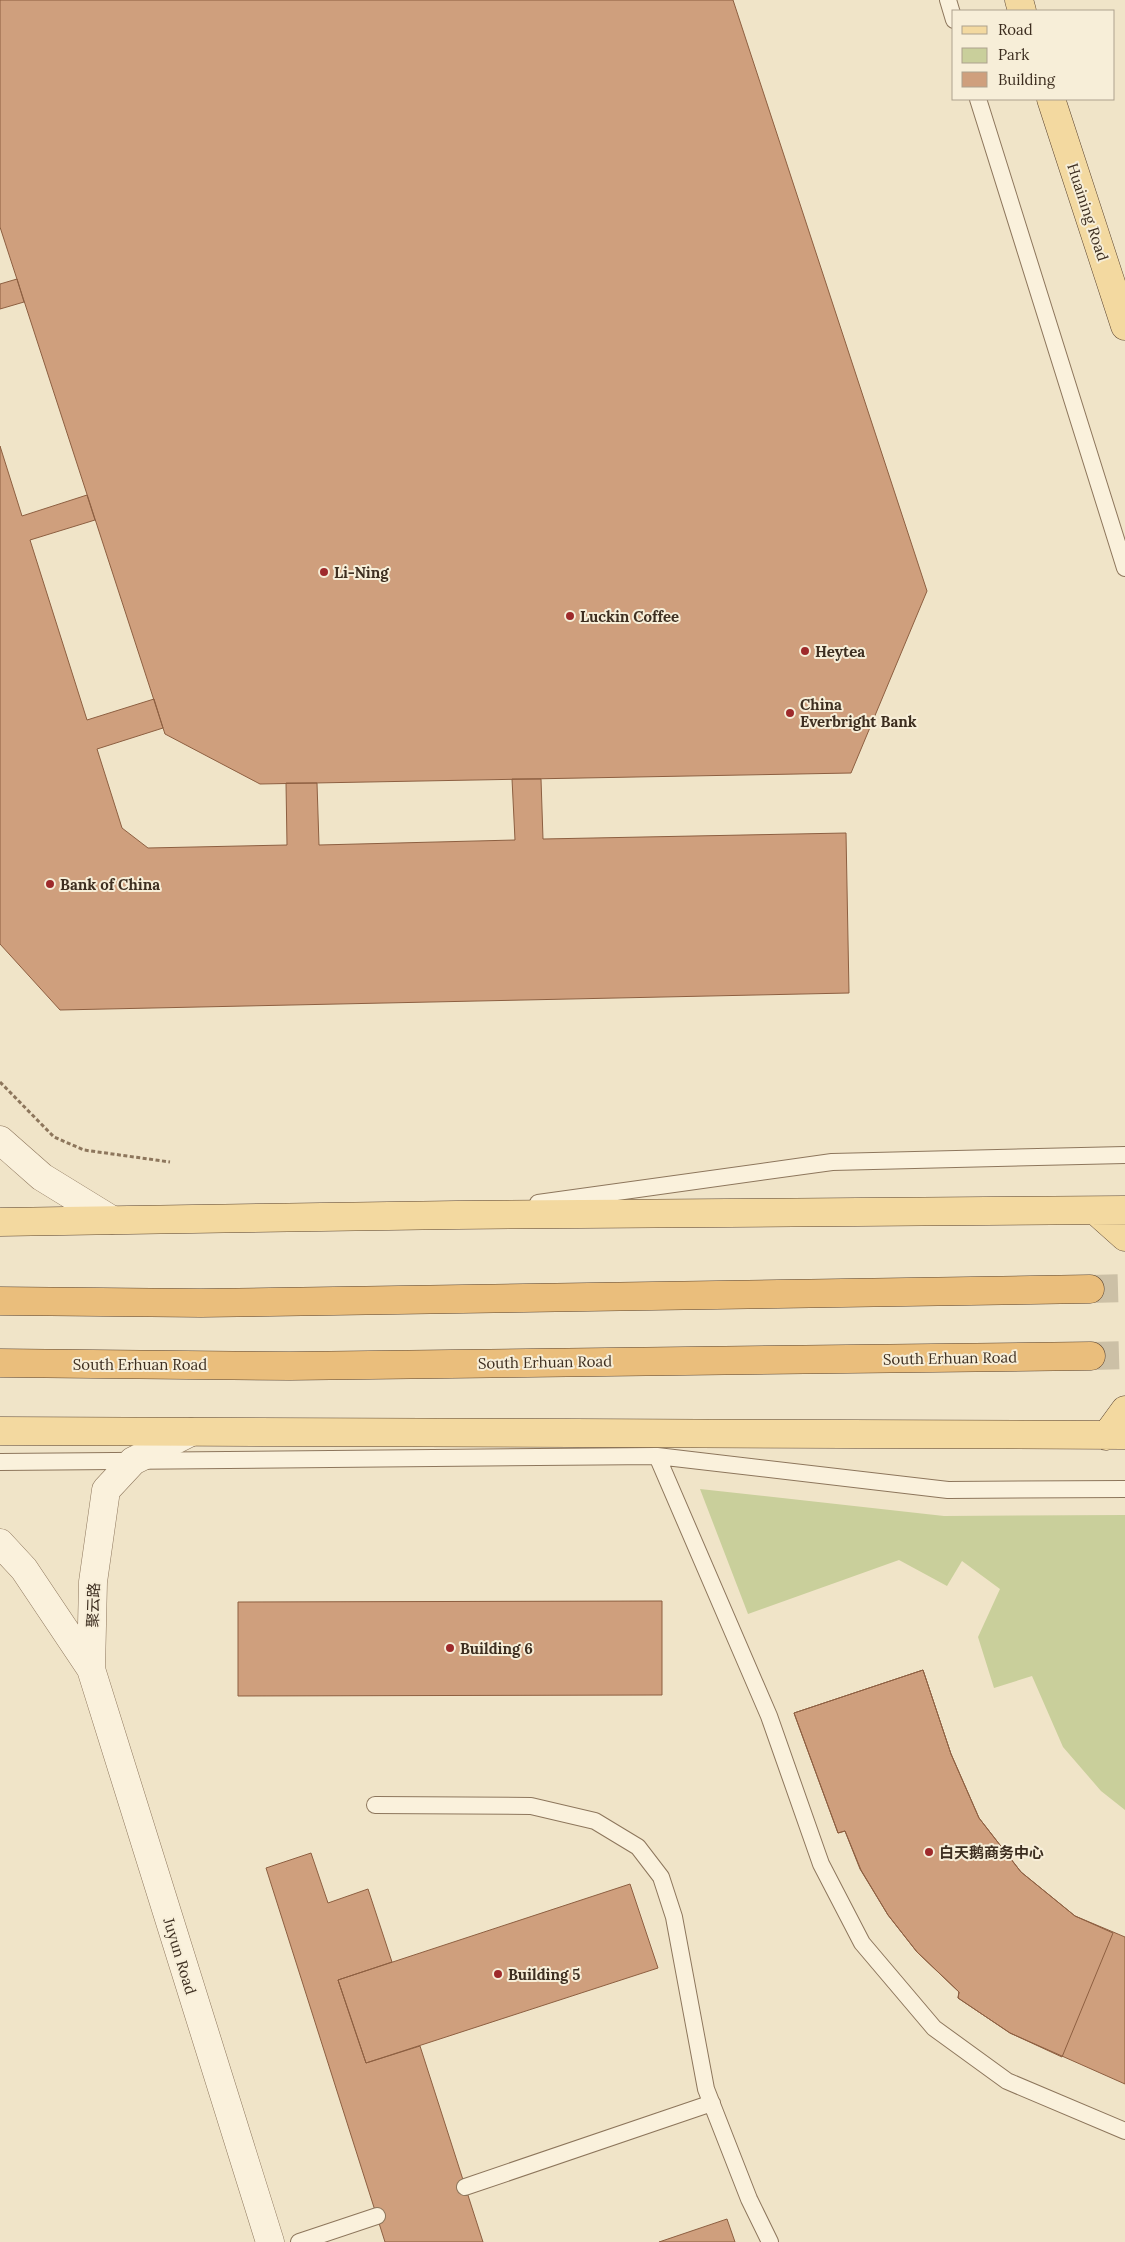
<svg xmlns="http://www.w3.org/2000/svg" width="1125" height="2242" viewBox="0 0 1125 2242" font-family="Lora,'Noto Sans SC',serif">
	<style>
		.green { fill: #c9cf9b }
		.building { fill: #cf9f7d; stroke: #8d5f41 }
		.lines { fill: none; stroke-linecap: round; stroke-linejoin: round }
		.trunk-tunnel { stroke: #ccc0a6; stroke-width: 28; stroke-dasharray: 28 14; stroke-linecap: butt }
		.service-casing { stroke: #8d765c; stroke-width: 18 }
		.minor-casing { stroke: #8d765c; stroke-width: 29 }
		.primary-casing { stroke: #5b4430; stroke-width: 29 }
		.trunk-casing { stroke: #5b4430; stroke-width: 29 }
		.path { stroke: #8d765c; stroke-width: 3; stroke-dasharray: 4 2.5; stroke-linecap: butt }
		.service { stroke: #faf1dc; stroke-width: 16 }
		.minor { stroke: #faf1dc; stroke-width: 28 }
		.primary { stroke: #f3d9a0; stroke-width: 28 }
		.trunk { stroke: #eabe7c; stroke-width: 28 }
		.poi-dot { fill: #9e2a2b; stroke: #f7eed8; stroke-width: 2 }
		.labels { text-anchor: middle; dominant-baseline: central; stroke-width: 4; stroke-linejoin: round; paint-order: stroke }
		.street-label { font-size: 15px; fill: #3d2e20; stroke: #f7eed8 }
		.poi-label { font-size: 15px; font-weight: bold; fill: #3d2e20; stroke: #f7eed8; text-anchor: start }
	</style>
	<rect width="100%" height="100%" fill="#f0e4c8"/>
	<path class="green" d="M700,1489L944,1516L1125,1515V1810L1101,1791L1063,1747L1032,1676L994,1688L978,1637L1000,1589L962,1561L947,1586L899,1560L748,1614Z"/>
	<path class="building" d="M0,0H733L927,591L851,773L260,784L165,734L0,227Z
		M17,279L24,302L0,309V284Z
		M0,446L22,516L87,495L95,520L30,540L87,720L154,699L163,728L97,749L122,828L148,848L287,845L286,783H317L319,845L515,840L512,779H541L543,839L846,833L849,993L60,1010L0,944Z
		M662,1601V1695L238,1696V1602Z
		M923,1670L951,1754L979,1818L1021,1872L1075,1916L1113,1933L1062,2057L1010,2033L958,1998L959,1992L917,1952L888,1915L861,1870L845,1831L838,1833L794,1713Z
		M923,1670L951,1754L979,1818L1021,1872L1075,1916L1125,1937V2084L1010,2033L958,1998L959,1992L917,1952L888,1915L860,1869L845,1831L838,1833L794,1713Z
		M311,1853L328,1903L368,1889L392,1962L338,1980L366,2063L420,2046L483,2242H385L266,1868Z
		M630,1884L658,1968L366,2063L338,1980Z
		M727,2219L735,2242H659Z"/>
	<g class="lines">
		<path class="trunk-tunnel" d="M1090,1289L1125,1288
			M1091,1356L1125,1355"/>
		<g class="service-casing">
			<path id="service" d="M948,0L954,20
				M978,99L1125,568
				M538,1203L832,1162L1125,1155
				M657,1456L769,1716L821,1864L862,1943L934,2028L1007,2081L1125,2131
				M0,1462L657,1456L948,1490L1125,1489
				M375,1805L531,1806L595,1821L638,1847L661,1877L674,1917L706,2089L749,2199L770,2242
				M465,2187L712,2103
				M299,2242L377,2216"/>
		</g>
		<g class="minor-casing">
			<path id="minor" d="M0,1140L42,1177L112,1220
				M0,1543L24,1569L91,1669L270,2242
				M91,1669L93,1582L106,1490L133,1461L191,1432"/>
		</g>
		<g class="primary-casing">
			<path id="primary" d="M1019,0L1022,11
				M1051,99L1125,326
				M1097,1212L1125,1237
				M0,1222L456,1215L1125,1210
				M0,1431L1125,1435
				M1106,1436L1125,1410"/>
		</g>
		<g class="trunk-casing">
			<path id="trunk" d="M0,1301L201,1303L1090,1289
				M0,1363L290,1366L1091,1356"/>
		</g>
		<path class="path" d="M0,1082L54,1137L84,1150L170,1162"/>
		<use href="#service" class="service"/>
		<use href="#minor" class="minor"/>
		<use href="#primary" class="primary"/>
		<use href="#trunk" class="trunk"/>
	</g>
	<g class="poi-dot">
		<circle cx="324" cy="572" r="5"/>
		<circle cx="570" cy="616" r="5"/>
		<circle cx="805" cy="651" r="5"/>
		<circle cx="790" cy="713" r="5"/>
		<circle cx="50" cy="884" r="5"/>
		<circle cx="450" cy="1648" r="5"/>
		<circle cx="929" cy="1852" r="5"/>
		<circle cx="498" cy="1974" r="5"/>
	</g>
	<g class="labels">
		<g class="street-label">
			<text transform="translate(1088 212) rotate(72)">Huaining Road</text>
			<text transform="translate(950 1358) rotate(-1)">South Erhuan Road</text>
			<text transform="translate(545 1362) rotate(-1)">South Erhuan Road</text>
			<text x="140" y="1364">South Erhuan Road</text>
			<text transform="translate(93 1605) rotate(-88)">聚云路</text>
			<text transform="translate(180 1956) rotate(73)">Juyun Road</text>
		</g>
		<g class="poi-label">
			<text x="334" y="572">Li-Ning</text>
			<text x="580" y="616">Luckin Coffee</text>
			<text x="815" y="651">Heytea</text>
			<text x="800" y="704">China<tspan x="800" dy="17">Everbright Bank</tspan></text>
			<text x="60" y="884">Bank of China</text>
			<text x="460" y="1648">Building 6</text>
			<text x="939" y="1852">白天鹅商务中心</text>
			<text x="508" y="1974">Building 5</text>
		</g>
	</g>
	<rect x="952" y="10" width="162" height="90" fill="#f7eed8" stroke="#ada18e"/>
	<rect x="962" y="26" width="25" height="8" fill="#f3d9a0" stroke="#ada18e"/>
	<text x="998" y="35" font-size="15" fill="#3d2e20">Road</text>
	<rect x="962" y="48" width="25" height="15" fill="#c9cf9b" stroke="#ada18e"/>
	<text x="998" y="60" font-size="15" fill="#3d2e20">Park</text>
	<rect x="962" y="72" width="25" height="15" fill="#cf9f7d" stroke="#ada18e"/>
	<text x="998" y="85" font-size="15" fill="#3d2e20">Building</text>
</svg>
